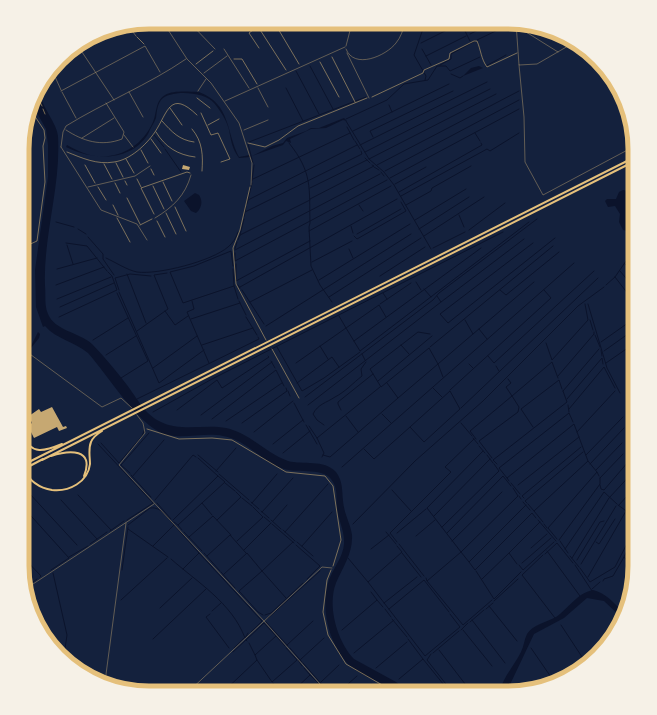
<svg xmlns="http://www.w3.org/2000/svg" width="657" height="715" viewBox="0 0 657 715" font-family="'Golos Text',sans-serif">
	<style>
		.water { fill: #0b132b }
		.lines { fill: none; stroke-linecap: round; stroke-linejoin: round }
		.stream { stroke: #0b132b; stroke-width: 1 }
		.building { fill: #c6a872 }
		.path { stroke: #e5c07b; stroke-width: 0.5 }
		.service { stroke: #b1986c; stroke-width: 0.5 }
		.minor { stroke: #b1986c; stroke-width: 0.5 }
		.motorway { stroke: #e5c07b; stroke-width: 2 }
		.rim { fill: none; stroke: #e5c07b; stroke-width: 5 }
	</style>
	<rect width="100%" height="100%" fill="#14213d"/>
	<path class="water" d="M479,66L483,68L463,76L471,68Z
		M37,90C41,97 43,105 47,111C51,119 57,127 58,136C61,187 43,236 45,286C46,295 44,305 48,314C55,331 79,332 92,344C105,357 116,371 127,385C137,398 145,415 161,422C181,432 205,424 226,428C250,433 265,453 288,461C303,465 324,459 336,472C343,481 342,491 343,501C344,514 351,525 352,535C353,553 343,567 336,583C327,606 337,641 354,659L396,682L410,693C395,693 382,683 368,677C361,673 351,668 346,662C328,641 320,606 329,580C334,567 343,557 344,544C345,531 338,520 337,508C336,499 338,490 333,482C325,466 299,474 284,469C262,462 247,440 223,436C204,432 183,440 164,434C138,425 107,374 88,353C75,342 56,339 45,326L43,327L36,307L35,270L48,177V145L46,129L32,104Z
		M199,92C231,104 226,132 239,157L250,155L251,157L239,158C232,149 231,140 229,130C227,121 220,110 214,103C205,92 171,89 161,100C157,106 157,111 156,118C154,123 150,129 148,134C130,163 92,160 66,147L67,145C74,149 82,153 90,155C117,161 142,147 153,122C157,113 155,101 165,95C174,90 189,92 199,92Z
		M344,118L347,121L343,120L326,128L311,129L290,139L291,143L286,141L283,145L252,156L272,146L283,143L287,138L306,131L311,128H319Z
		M623,190L629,191L632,202L635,204V226L629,229L634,234L635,246L628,231L623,230L619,222L620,214L615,206L608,207L605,201L607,199H616L619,192Z
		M195,193L199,195C203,201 202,208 196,213L191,211L184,201Z
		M38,332L40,334L39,338L23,358V354L31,346Z
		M593,590C606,593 614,603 623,612L622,618L604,601L587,598L564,618L534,634L506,693H499C503,677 514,666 521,652C524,646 524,640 527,634C532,625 547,622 556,617C568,609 577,593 593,590Z"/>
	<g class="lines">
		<path class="stream" d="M430,28L441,23
			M470,34L492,23
			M477,40L502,28
			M421,43L461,23L470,41
			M422,49L431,65
			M426,56L466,36
			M440,65L451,59V54L475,41
			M310,66L333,109
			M486,66L506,55
			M296,71L319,114
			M451,74L460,78L463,76
			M425,80L426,76L414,55L425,23
			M286,88L303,121
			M389,105L392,112
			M346,119L387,100L404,84L428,80L437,66H446L450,71L480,57
			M346,121L369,159L384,172L394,185L431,249
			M347,127L354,140
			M353,131L449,84
			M475,133L480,141
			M154,135L164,147
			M373,137L370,131L453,91
			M355,141L360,149
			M249,142L366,97
			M289,143C313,173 309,188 310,223L309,227L311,266L320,285L332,302
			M248,144L253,163
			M360,145L487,82
			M165,149L181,172
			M365,152L490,89
			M365,158L370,163
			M369,159L496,94
			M377,165L519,91
			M374,167L379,170
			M385,171L519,100
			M381,172L384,176
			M390,178L519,109
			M253,179L350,133
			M252,181L254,165
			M395,184L426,167
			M310,188L367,160
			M399,192L482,145L481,143
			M401,196L487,149L490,151L519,133
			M310,199L374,166L372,165
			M248,200L357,145
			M247,204L252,183
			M359,205L363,211
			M406,205L431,191L432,188L471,166
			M245,212L362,154L361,151
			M459,215L464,227
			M244,217L246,207
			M415,220L466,189
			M56,222L74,227
			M351,226L353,233
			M78,229L86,234
			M419,229L469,197
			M469,230L505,203
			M309,231L391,186
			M357,234L401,209
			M240,235L244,219
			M354,236L357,239L406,211L401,202
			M424,236L484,197
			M88,237L103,254V259L114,275
			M238,240L240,235L310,200
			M66,243L87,246L107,271
			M533,243L440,314L448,323L555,238
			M67,245L73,264
			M433,248L465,232
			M235,249L237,242
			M349,249L353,258
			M235,250L380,174
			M235,253V261L387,180
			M106,258C115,262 127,270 137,272C158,275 212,261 228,247C233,243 236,238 238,232
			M629,258L635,264
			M312,262L352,241
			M236,264V281L310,241
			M625,264L635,275
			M233,266L231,251L194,266L170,272L183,303L234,286
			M57,269L97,258
			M233,269L234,286L238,299
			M620,271L635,289
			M127,274L146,323
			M380,276L425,247
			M615,277L635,303
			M319,280L410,224
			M416,282L421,290
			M56,285L104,267
			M238,285L240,288
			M606,285L615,277L635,248
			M240,287L397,199
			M424,289L431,297
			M119,290L115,278L130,274L151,276
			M242,290L264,324
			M500,290L506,295L559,252
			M119,292L159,383L204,350
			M117,293L148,361L121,378
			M383,293L387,299
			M437,296L441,302L524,239
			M329,297L421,238
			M57,299L111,277
			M192,301L194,309L187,312L209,363
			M239,301L246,315
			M250,302L312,270
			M380,304L411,283
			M588,304L607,368L620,393
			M60,307L114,283
			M165,311L175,325L188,316
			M339,316L346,328L379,305L386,317
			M59,317L117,290L112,276L108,272
			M246,317L257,335
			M191,319L240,303
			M465,320L473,334L534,282
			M590,320L593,330
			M266,326L411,234
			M479,329L487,339
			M137,331L168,309L154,275L167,273
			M430,334L418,332L370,369L381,387L429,348L438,364L473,334
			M595,335L600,347
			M93,340L128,318
			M354,341L481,248
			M601,342L635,318
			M546,343L552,360L588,320L585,304
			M202,345L253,328
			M401,345L409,354
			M320,346L328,359
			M277,347L302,391L324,378L360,352
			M430,347L553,246
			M601,350L602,356
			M604,351L635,329
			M362,354L365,360
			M106,355L136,336
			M488,356L494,363L594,271
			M271,361L275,368
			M296,363L346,328L360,351L529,222
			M606,363L635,343
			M469,364L473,368
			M496,366L499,371
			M153,368L197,336
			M558,376L594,334V332
			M508,379L511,383L506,387L512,396L552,362L558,378
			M378,381L432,336
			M297,383L332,357L339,367
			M433,388L442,397
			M450,390L551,298L544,290
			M288,391L290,396
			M563,391L599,349
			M305,397L433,300L439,293L537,219
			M398,398L438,364L443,377
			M137,399L259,339L258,337
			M567,399L602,358L603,364
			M294,403L304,422
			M308,405L441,302
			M568,405L569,412
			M461,408L598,278
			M569,409L604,367L615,388
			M177,410L217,380L222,388L269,357L268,356
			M341,410L338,404V402L373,374
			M153,412L212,379L503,232
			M382,414L391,423
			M201,415L272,362
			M346,416L358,432
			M212,419L276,370L284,386
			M226,421L282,383
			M242,423L287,391L286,388
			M461,423L472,436
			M306,425L317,444
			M324,425L317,420L313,414C318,404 326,403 335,397C345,392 353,383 362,376L361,369L366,362
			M309,426L317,438L324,453L322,457
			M533,427L521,409L559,380L562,389
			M254,432L293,401
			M577,432L615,391
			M317,438L380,387
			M473,438L478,444
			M476,439L470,431L512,396L519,407L518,412L479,441L492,458
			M101,443L119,463L142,436L144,431
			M98,444L153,503L127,520
			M273,444L303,420
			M479,446L485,453
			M364,449L374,459L410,427L424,442L460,409L450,391L410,427
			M283,453L310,431
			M198,455L218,472
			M323,455L330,457L398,398L387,383
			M487,455L493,463
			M586,455L623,417
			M198,458L218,476
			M497,464L493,460L567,402L563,391
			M590,464L624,428
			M342,467L574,263
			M596,470L622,443
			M216,471L236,448
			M130,473L121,465L149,433
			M219,474L249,500
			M131,475L151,497
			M132,477L164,440
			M507,478L499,468L569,413L573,422
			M600,478L623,454
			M509,481L507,478L574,424L588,461
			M225,483L235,491
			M511,483L520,494
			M518,485L579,437
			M600,485L601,489L604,490L635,454
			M513,488L518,496L461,552L469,562L526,505
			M392,490L411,511
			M29,493L77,545
			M78,495L111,530
			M23,496L28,491
			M519,496L521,499
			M242,498L252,506
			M524,498L522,496L581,447
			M61,500L97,539
			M155,500L193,455L196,457
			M251,502L259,509
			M523,502L530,510
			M157,503L171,519
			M252,503L277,474
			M527,503L525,501L583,452
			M528,504L534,511
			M618,505L629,513L635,520
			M619,505L635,487
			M23,507L69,558L51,570
			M261,511L269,518
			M262,512L293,478
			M629,512L635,504
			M434,516L490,459
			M264,517L270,522
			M173,520L218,476L225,482L202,503
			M217,520L241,497L236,492
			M271,520L281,529
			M538,520L556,541
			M273,521L287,505
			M174,522L178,525
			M543,522L534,511L588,461L597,472
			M272,524L294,543
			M353,524L415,461L483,401L578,306L604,287
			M544,524L547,528
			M128,525L150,508C161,506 168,518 174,525L153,546
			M174,525L199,553L183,569
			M442,527L499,471L494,464
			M128,529L168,557
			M182,530L178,525L202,503L212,515
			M283,530L295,541
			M634,530L635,529
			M110,531L124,521
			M184,532L202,551
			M285,532L328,484
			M386,532L396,544
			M397,533L426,509
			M447,533L503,476L511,486
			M416,536L435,520
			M189,537L213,516L231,535
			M557,539L548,528L597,472L599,476
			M559,540L600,484V478
			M237,541L263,517L253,507
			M452,541L502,492
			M560,541L568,553
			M297,542L313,556
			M397,542L390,533L451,472L445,467L474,439
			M596,542L599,544L615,519
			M90,544L107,532
			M399,544L424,576
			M296,545L320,566L307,579
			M302,546L332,512
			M531,548L547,534
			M371,549L389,535
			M565,549L604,492L617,504
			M244,550L271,523
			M547,551L580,596
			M199,553L262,621L251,632
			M204,553L220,571
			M402,553L421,577
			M545,554L557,543L573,563
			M543,555L522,575L555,618
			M22,556L41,576L40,577
			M207,556L230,535L246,553
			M570,556L579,567
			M69,557L88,546
			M624,557L635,534
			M348,558L368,582L402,552L397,546
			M572,558L609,498L635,470
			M171,559C197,582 232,603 245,638L248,633
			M577,560L600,522L604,521
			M469,562L475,570L532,513L536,518
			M522,563L551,538
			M517,564L509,553L540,522
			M581,564L616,506
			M632,564L635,560
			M519,565L523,570L554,542
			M575,565L592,591
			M580,568L590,582L615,567L633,532
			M122,570L128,527
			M476,571L494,599L521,572
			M221,572L235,588
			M53,573L67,635L64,656
			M223,575L247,553L262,571L293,542
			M588,577L626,511
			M426,578L427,581L461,552L427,508L483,451
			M482,579L509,553
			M427,581L463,625L492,600
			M603,581L604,579L613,576L624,557L635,570
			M368,582L425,656L460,627L450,614
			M26,587L37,579
			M592,589L600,582
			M371,592L377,600
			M121,600L167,558
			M494,601L518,579
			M384,603L417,577
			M489,606L517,641
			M160,608L192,578
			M385,609L391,617
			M389,609L424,580L449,612
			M486,609L493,603
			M212,611L221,603
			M210,614L206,617L229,648
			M263,615L258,612L239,591L262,571L286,598
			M265,615L271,613L303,583
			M268,618L320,571
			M392,619L407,637
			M472,620L505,663
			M266,622L288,646
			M470,622L484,610
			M561,625L586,663
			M342,630L377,600L383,607
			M461,630L468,623
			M463,630L492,666
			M276,636L285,646
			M153,639L206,589
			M408,639L423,659
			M247,641L246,640L264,623L276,636L255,655L249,643
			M287,645L313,621
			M234,648L244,638
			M290,648L302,662
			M531,648L553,680
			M439,650L472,693
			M233,652L246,640
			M354,653L394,620
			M433,653L459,631
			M431,654L427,660L453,693
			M257,660L272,682L297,660L286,648
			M298,660L302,666
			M300,660L324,638
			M303,663L324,687
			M376,668L407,642
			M310,675L318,683
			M399,679L423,659L448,690L444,693
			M321,682L339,665
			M273,683L277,690V693
			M319,685L326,693
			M326,688L329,693
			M222,693L257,660L255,655
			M291,693L310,675L304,668
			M338,693L357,676
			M362,693L371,684
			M376,693L379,690"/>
	</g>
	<path class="building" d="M582,49L591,57L588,59L584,53L583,54L581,50Z
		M183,165L190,167L189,170L182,169Z
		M52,407L63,427L66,426L67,428L59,431L57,427L34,438L28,426L32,423L29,416L39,409L41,412Z"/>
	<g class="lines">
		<path class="path" d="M255,22L286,70
			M274,22L299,64
			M257,27L249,33L259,48
			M236,30L246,22
			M137,37L144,44
			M332,57L355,102
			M234,59H242L257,84
			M320,62L339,97
			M196,64L213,51
			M372,97L423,73L424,70L449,59L450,53L474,41H477C481,50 481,59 487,67L517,53
			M38,98L42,106
			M197,98L210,108
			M170,108L182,125
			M43,109L45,114
			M201,113L211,135L218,133L230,159L221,162
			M162,121C172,132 179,140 194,142
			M208,125L219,119
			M192,129C203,142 203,156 202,171
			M156,132C165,147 178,155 195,157
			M151,139L161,153
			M248,143L265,147L279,140L298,126L367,98
			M141,150L148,163
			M67,152C82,158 97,165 114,162C130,160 146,145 155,132C168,112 170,89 197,115
			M126,159L134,173
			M116,163L123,177
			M104,164L112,179
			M85,165L95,183
			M151,169L154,175
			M137,179L141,187
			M125,181L127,185
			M163,182L172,201
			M115,183L120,193
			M153,186L164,209
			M98,187L106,200
			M250,187L240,230L233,248L236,284L266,340
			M127,198L140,224
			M113,205L118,215
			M175,207L186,231
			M166,213L176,234
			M154,214L141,188L187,172L190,173
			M117,218L130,242
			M157,221L165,237
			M140,225L152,219
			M24,245L26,246L37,241L45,182L43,146L45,138L44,130L30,109
			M272,349L299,398
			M147,429L179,439L212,438L232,440L286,472L325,476L333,486L341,540L333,566
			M331,570L327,580L323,612L328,635L346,664L396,693"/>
		<path class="service" d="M347,53L369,98
			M519,65L524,117L525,162L543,195L635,146
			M124,135L133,147
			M61,147L101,210L137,224L147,240
			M88,187L135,176L150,166
			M155,218C173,207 185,196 191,175"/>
		<path class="minor" d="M163,22L187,59L211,83L239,123L252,163L251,185
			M189,22L215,49
			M516,23L519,65L537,64L575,42
			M518,27L558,52
			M130,28L136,36
			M525,32L535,26
			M569,38L573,44
			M78,46L114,100
			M346,46L352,23
			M81,49L116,31L134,25
			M224,49L249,88
			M346,49C354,70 386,56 396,43C401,37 403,30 405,23
			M60,60L78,49
			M52,70L61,90
			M204,73L227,56
			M258,88L268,107
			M61,91L145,46L160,72
			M198,91L206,79
			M62,92L76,118
			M129,92L143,117
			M225,101L345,47
			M66,130C83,141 101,147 122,139L124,132L106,103
			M244,130L268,120
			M82,138L114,118
			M61,147L63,132L66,126C105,102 148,85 186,59
			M24,216V159
			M23,349L102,407L121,398L132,408
			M137,415L143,423L145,433L119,465L264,621L328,693
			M27,588L154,504
			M105,682L126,523
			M187,693L322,567L332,568"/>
		<path class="motorway" d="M23,435C31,456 45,451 62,444
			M51,456C69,450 95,448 84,476
			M42,460L635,161
			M23,465L635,157
			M23,469C29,480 39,488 52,490C69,492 88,482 90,464C90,457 88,449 91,442C93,437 97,434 102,431
			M24,469L43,459"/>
	</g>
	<path d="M0 0H657V715H0ZM149 29H508A120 120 0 0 1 628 149V566A120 120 0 0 1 508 686H149A120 120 0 0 1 29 566V149A120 120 0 0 1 149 29Z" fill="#f6f1e7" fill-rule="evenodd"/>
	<path class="rim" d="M149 29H508A120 120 0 0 1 628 149V566A120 120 0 0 1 508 686H149A120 120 0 0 1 29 566V149A120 120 0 0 1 149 29Z"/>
</svg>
